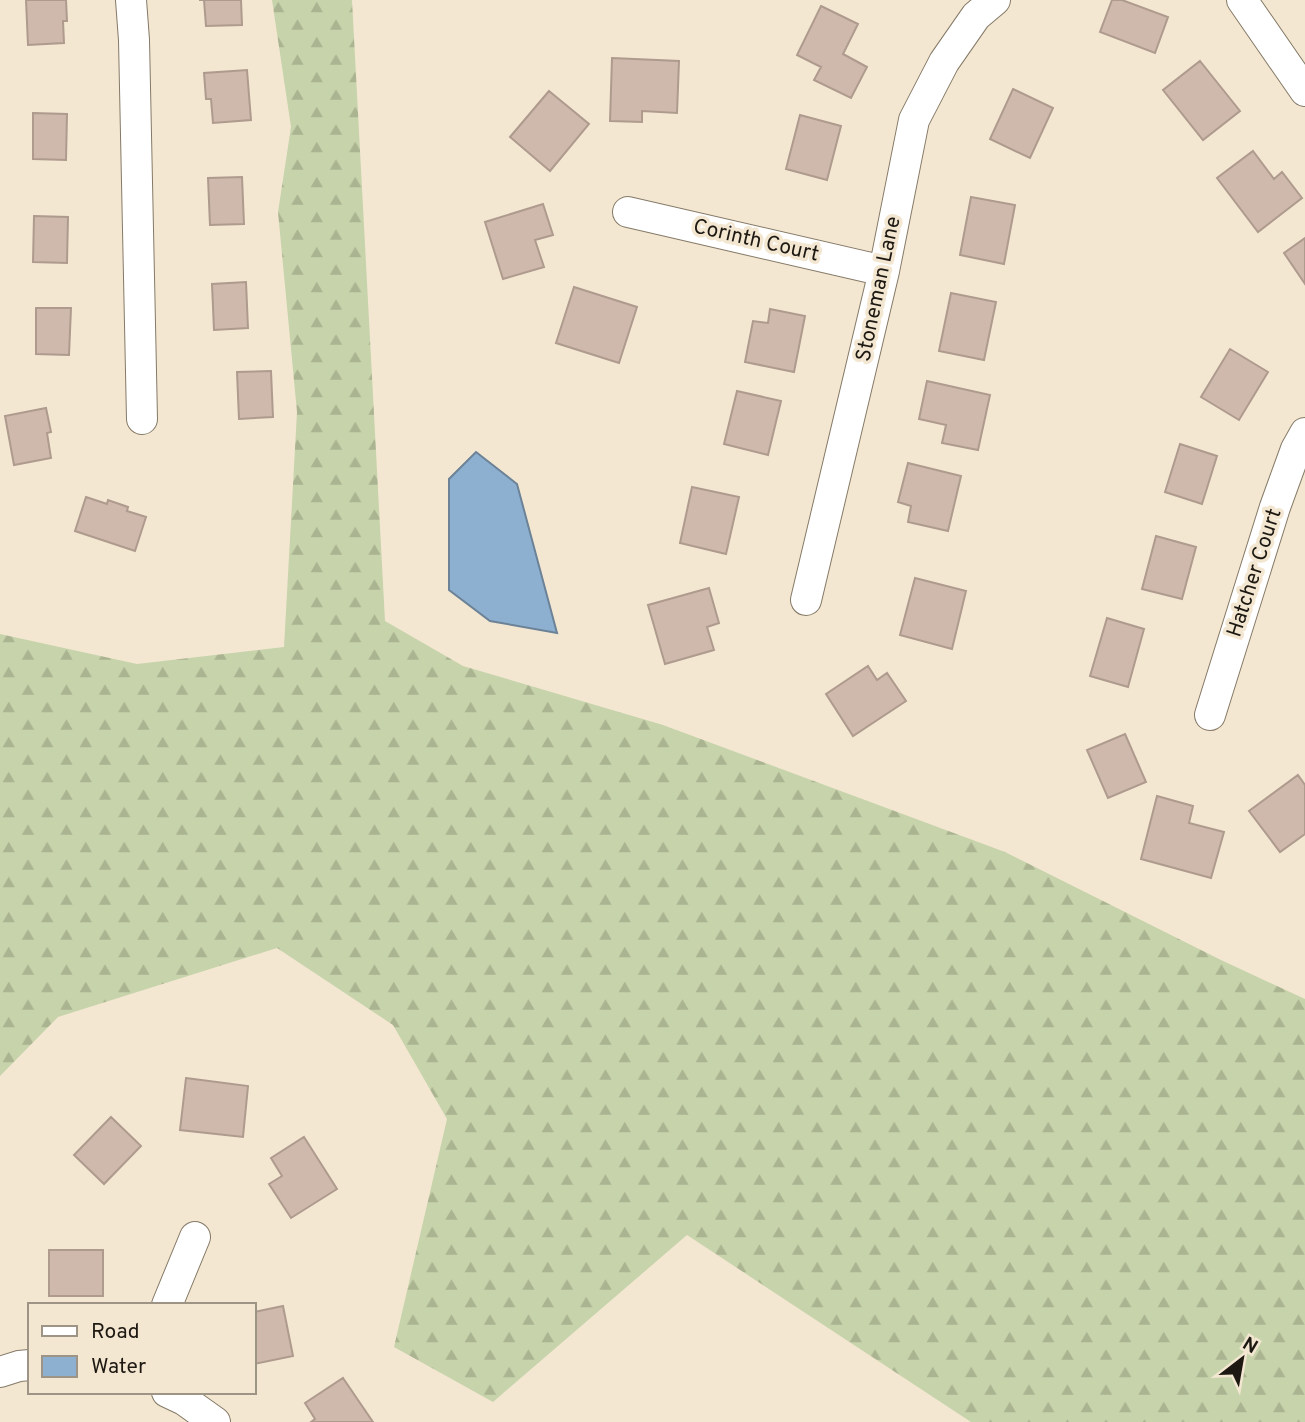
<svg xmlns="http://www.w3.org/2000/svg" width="1305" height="1422" viewBox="0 0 1305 1422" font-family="Overpass,sans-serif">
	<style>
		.forest { fill: url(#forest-firs) }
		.water { fill: #8eb0d0; stroke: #6c8297; stroke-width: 2 }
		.building { fill: #ceb9ac; stroke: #af9a8e; stroke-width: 2 }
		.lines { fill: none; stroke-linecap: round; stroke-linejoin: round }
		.minor-casing { stroke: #857a67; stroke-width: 32 }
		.minor { stroke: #fff; stroke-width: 30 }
		.labels { text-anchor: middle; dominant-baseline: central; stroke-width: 7; stroke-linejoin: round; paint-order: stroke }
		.street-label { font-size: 21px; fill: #1d1811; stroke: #f3e7d2 }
	</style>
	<defs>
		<pattern id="forest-firs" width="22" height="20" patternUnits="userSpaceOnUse" patternTransform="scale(1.75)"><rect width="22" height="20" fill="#c7d3aa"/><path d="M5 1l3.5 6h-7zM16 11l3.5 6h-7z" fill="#aab491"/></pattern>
	</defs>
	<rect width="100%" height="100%" fill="#f3e7d2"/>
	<path class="forest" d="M272,0H352L385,621L463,666L663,725L1005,852L1221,960L1305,999V1422H971L687,1235L493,1402L394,1347L447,1119L393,1025L277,948L58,1017L0,1076V634L137,664L284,647L297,412L278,212L291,127Z"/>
	<path class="water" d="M476,452L517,484L557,633L490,621L449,590V479Z"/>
	<path class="building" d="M26,0H66L67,21H63L64,43L28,45Z
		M199,0H241L242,25L206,26L204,0Z
		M1112,0H1122L1168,17L1155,53L1100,32Z
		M821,6L858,24L843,54L867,67L851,98L814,80L821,67L797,55Z
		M612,58L679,61L677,113L642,111V122L610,121Z
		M1200,61L1240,111L1203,140L1163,90Z
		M247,70L251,120L213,123L211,99H206L204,73Z
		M1013,89L1053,108L1030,158L990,139Z
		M549,91L589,124L550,171L510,137Z
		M33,113L67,114L66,160L33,159Z
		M800,115L841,126L827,180L786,169Z
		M1253,151L1274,179L1282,172L1302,198L1258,232L1217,178Z
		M242,177L244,224L210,225L208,178Z
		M971,197L1015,205L1004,264L960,255Z
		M543,204L553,235L535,240L544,267L503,279L485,222Z
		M34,216L68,217L67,263L33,262Z
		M1305,238V284L1284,253Z
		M246,282L248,328L214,330L212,284Z
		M574,287L637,307L619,363L556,343Z
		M951,293L996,302L984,360L939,351Z
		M36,308H71L69,355L36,354Z
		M770,309L805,316L794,372L745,362L753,321L768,323Z
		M1230,349L1268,372L1239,420L1201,397Z
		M271,371L273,417L239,419L237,372Z
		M927,381L990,395L978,450L942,443L946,425L919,419Z
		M737,391L781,401L768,455L724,444Z
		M46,408L51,432L47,433L51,458L14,465L5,416Z
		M1180,444L1217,456L1202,504L1165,492Z
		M908,463L961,476L948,531L908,522L911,506L898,502Z
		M692,487L739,497L726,554L680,543Z
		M86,497L107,504L108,500L128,507L127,511L146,517L135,551L75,531Z
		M1156,536L1196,547L1182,599L1142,589Z
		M915,578L966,591L952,649L900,635Z
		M709,588L719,623L707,627L714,650L665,664L648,605Z
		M1107,618L1144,629L1128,687L1090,676Z
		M868,666L877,680L887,673L906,701L853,736L826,694Z
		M1125,734L1146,782L1108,798L1087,750Z
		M1298,775L1305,785V834L1280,852L1249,811Z
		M1157,796L1193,806L1189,823L1224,832L1211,878L1141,859Z
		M186,1078L248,1086L243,1137L180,1130Z
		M111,1117L141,1146L104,1184L74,1155Z
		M304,1137L337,1189L291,1218L269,1184L282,1176L271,1158Z
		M49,1250H103V1296H49Z
		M283,1306L293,1356L254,1364V1312Z
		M343,1378L373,1422H311L315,1419L305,1403Z"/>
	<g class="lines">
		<g class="minor-casing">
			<path id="minor" d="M131,0L134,40L142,419
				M1242,0L1305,91
				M628,212L884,271
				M806,600L884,271L914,120L944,62L976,16L995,0
				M1210,715L1275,507L1296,449L1305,433
				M167,1305L195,1237
				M0,1372L19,1366L30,1365
				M167,1392L184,1400L215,1422"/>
		</g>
		<use href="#minor" class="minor"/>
	</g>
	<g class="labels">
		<g class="street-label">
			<text transform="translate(756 241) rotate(13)">Corinth Court</text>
			<text transform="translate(879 289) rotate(-78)">Stoneman Lane</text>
			<text transform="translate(1255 573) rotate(-72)">Hatcher Court</text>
		</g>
	</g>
	<rect x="28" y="1303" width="228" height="91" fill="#f3e7d2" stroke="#9d9485" stroke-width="2"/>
	<rect x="42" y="1326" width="35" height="10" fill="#ffffff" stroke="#9d9485" stroke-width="2"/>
	<text x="91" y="1338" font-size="21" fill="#1d1811">Road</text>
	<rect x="42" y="1356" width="35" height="21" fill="#8eb0d0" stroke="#9d9485" stroke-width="2"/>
	<text x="91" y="1373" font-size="21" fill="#1d1811">Water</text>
	<g transform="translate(1242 1359) rotate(31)" stroke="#f3e7d2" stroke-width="5" paint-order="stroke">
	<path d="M0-5L12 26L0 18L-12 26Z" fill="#1d1811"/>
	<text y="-10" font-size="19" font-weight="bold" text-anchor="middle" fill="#1d1811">N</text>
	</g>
</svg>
